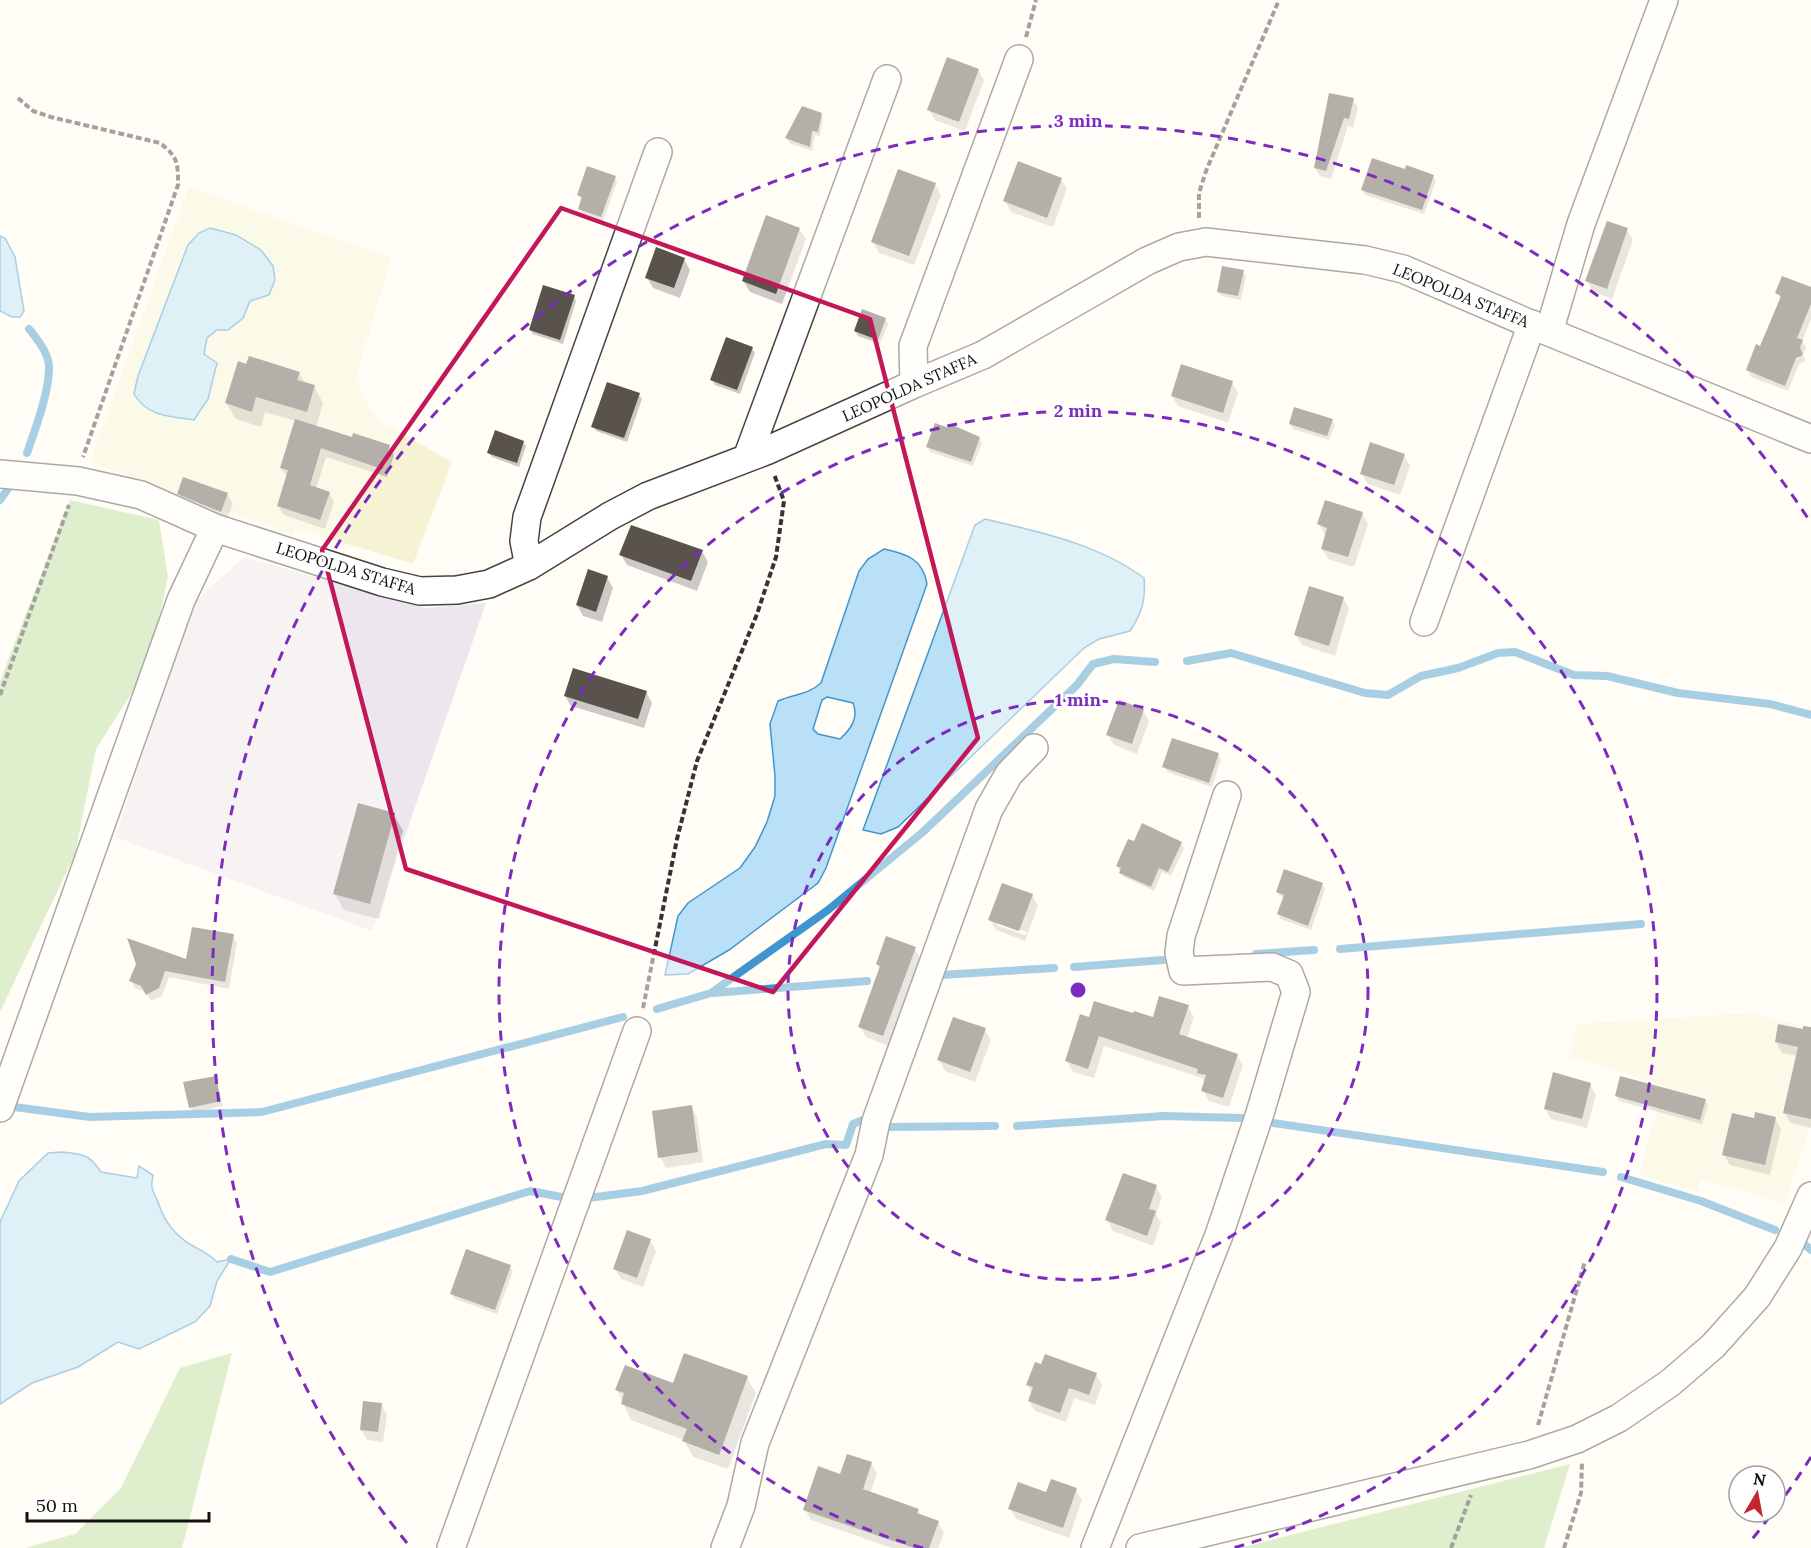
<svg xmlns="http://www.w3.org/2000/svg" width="1811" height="1548" viewBox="0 0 1811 1548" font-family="Lora,serif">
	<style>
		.industrial { fill: #eee6ef }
		.farmland { fill: #f6f3d4 }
		.forest { fill: #b9dc9c }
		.water { fill: #b9e0f7; stroke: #3f96cf; stroke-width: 1.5; fill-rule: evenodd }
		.shadow { fill: #0003; fill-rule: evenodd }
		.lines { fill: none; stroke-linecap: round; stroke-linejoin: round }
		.stream { stroke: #3f96cf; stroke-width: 8 }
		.building { fill: #5a524d }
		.minor-casing { stroke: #444; stroke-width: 30 }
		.path { stroke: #333; stroke-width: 4; stroke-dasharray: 6 3; stroke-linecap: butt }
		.minor { stroke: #fff; stroke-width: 27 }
		.marked { fill: none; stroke: #c2185b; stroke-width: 4.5; stroke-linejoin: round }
		.ring { fill: none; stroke: #7b2cbf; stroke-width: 3; stroke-dasharray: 10 8 }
		.labels { text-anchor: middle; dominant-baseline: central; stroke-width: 6; stroke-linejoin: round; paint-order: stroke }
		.street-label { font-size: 16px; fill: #111; stroke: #fff }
		.centre { fill: #7b2cbf; stroke: #fff; stroke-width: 3 }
		.ring-label { font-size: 18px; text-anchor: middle; font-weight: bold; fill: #7b2cbf; stroke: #fff; stroke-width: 6; stroke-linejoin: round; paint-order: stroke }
	</style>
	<rect width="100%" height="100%" fill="#fffdf5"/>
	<path class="industrial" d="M244,557L426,608L486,603L372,931L115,837L193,604Z"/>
	<path class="farmland" d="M189,187L391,258L356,377L364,398L377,419L452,462L413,564L295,528L292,535L90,462Z
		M1750,1013L1811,1027V1125L1785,1203L1701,1179L1696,1192L1639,1175L1664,1085L1570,1057L1578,1024Z"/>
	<path class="forest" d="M70,500L159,520L168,577L149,666L96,749L75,854L0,1012V681Z
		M232,1353L182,1548H25L75,1534L121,1488L180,1368Z
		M1570,1464L1544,1548H1239Z"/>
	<path class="water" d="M210,228L236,235L261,250L273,266L275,280L269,295L250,301L243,318L228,330H217L207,338L204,354L217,363L208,399L194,420C171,416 147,417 134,394L138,376L188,245L199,233Z
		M0,236L5,238L15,257L24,311L20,317H12L0,311Z
		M985,519C1040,532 1098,544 1144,578C1146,600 1142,613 1130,631L1099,639L1084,648L898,827L881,834L863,830L975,525Z
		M884,549C907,554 923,559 927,584L826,868L818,883L729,950L688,974L665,975L678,916L688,903L740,868L755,847L767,822L775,796V776L770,724L778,701C793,694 808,695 821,683L859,571L868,559ZM827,697L853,703C859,718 851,729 840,739L818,734L813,729L822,700Z
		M62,1152C83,1154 89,1154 101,1172L137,1178L139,1166L153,1175C150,1190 153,1190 158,1202C164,1221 175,1236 193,1246C202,1251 209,1254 217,1262L231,1259L217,1281L210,1306L195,1322L139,1349L118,1342L78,1367L32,1383L0,1404V1222L19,1181L48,1153Z"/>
	<path class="shadow" d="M978,70L984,80L965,131L935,120L929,110Z
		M1353,100L1358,108L1353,128L1348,126L1331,179L1320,176L1315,168Z
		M821,114L823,119L820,136L815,135L812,151L789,143L787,138Z
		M1406,171L1433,176L1436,181L1424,214L1365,195L1362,190Z
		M615,178L617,182L603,221L582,213L579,208L581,200L578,195Z
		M1061,179L1067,189L1053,227L1011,212L1005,201Z
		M935,184L941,195L914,265L879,253L873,242Z
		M799,229L806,239L782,304L750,292L743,281Z
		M1627,230L1633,240L1612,299L1593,291L1587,281Z
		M684,259L690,270L680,298L653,288L647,278Z
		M1243,272L1246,276L1241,300L1221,296L1218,291Z
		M1811,288V319L1802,341L1806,348L1803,355L1806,361L1799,364L1788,391L1751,377L1748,370L1761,348L1781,300L1777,293Z
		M574,296L576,301L563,344L533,334L530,329Z
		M885,319L888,324L880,344L858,336L855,331Z
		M752,348L755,353L740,394L715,385L712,380Z
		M299,373L306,384L314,386L323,403L316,427L353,439L389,446L394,455L387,477L326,457L316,489L329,493L334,502L325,529L284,515L278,506L287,477L281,468L296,421L265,412L261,427L236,419L226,403Z
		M1232,382L1238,393L1228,423L1178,406L1172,396Z
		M639,395L642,399L627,442L596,431L593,426Z
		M1332,420L1335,425L1329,440L1293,429L1290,424Z
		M979,438L982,443L973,466L930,452L927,447Z
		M523,442L526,446L519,467L492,457L489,453Z
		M1404,455L1410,466L1400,495L1368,484L1362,474Z
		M179,494H227L233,504L226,521L185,504Z
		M1362,513L1368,524L1354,567L1328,559L1322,548L1325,535L1319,524Z
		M702,551L708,562L697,591L627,565L621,555Z
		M607,577L613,588L602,622L583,616L577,605Z
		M1343,598L1349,608L1335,656L1302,645L1296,635Z
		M646,692L652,703L644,728L571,706L565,696Z
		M1143,710L1149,721L1137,754L1114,745L1108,735Z
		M1218,755L1221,759L1212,787L1167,772L1164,767Z
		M394,815L403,831L379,919L344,910L334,893Z
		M1181,843L1184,848L1171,876L1162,872L1154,891L1124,877L1117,866Z
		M1322,884L1325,889L1311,930L1281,919L1278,914L1284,898L1280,896L1277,892Z
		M1032,895L1038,906L1025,941L996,930L990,920ZM997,921L1027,932L1025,935L997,925Z
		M233,936L237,943L229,989L169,977L162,996L151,1001L146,992L135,988L131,981L187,961Z
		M915,949L921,959L888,1046L866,1037L860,1027L881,970L877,964Z
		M1188,1007L1194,1017L1187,1038L1237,1055L1243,1065L1229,1107L1209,1101L1203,1090L1205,1084L1202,1078L1104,1046L1094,1078L1073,1072L1067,1061L1090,1019L1134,1015L1154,1018Z
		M985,1030L991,1040L975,1082L945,1071L939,1060Z
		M1811,1032V1128L1791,1123L1784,1113L1798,1056L1782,1053L1776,1042Z
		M215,1077L223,1106L193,1112L190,1107Z
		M1590,1084L1596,1095L1587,1128L1551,1119L1545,1109Z
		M1616,1096L1705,1100L1708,1105L1702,1124L1619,1101Z
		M691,1107L697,1118L703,1162L666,1168L660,1157Z
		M1775,1118L1781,1129L1770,1175L1730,1165L1724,1155L1755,1119Z
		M1156,1187L1162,1197L1156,1214L1161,1223L1153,1246L1113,1231L1107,1220Z
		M650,1240L656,1251L643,1287L621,1279L615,1269Z
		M510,1267L513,1271L497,1314L455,1299L452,1294Z
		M1096,1374L1102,1385L1095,1405L1074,1398L1066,1422L1035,1411L1029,1401L1032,1393L1028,1385Z
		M747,1378L756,1393L728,1469L693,1457L684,1440L631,1420L617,1390Z
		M381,1404L387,1415L383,1442L367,1440L361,1430Z
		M871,1463L877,1474L870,1494L918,1510L921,1516L938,1522L944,1533L938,1548H892L811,1520L805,1509L841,1476Z
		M1076,1490L1082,1500L1069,1538L1016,1519L1010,1508L1047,1494Z"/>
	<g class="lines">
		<path class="stream" d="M27,453C35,430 50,390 49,366C48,352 37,339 29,329
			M0,500L10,486
			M1187,661L1231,653L1365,693L1388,695L1421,676L1458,668L1498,653L1515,652L1574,675L1607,676L1678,693L1770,704L1811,715
			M1340,949L1641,924
			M1256,954L1314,950
			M1074,967L1163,960
			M941,975L1054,968
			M713,993L867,981
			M657,1009L711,993L828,910L923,832L1077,685L1093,664L1114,659L1155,662
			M14,1107L90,1117L262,1112L623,1017
			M1267,1122L1603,1172
			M1017,1126L1164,1116L1243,1118
			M891,1127L995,1126
			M1621,1177L1701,1201L1775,1230
			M588,1198L642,1191L826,1144L846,1145L853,1124L863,1120
			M1804,1244L1811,1250
			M231,1259L270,1272L530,1191L567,1198"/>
	</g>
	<path class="building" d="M947,57L979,69L959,122L927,110Z
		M1329,93L1354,98L1349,119L1344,118L1326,171L1314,168Z
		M802,106L822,113L818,132L812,131L810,147L785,138Z
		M1372,158L1405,169L1406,165L1434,175L1422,210L1361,190Z
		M1018,161L1062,178L1047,218L1003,201Z
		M587,166L616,176L601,217L578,209L582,197L577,195Z
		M898,169L936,183L909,256L871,242Z
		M766,215L800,228L776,294L742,281Z
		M1607,221L1628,228L1607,289L1585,281Z
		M656,247L685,258L674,288L645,278Z
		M1222,266L1244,270L1238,296L1217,292Z
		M1782,276L1811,287V304L1797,338L1803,340L1800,347L1803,355L1796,358L1785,386L1746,370L1756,344L1760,346L1781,296L1775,293Z
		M543,285L575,295L560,340L529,330Z
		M862,309L886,318L878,340L854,331Z
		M726,337L753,347L737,390L710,380Z
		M249,356L300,372L297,380L315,385L307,412L256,397L252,412L225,403L238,361L246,364Z
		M1181,364L1233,381L1223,413L1171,396Z
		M607,382L640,393L624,438L591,427Z
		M1294,407L1333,419L1327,436L1289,424Z
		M295,419L352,437L353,433L390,445L382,469L321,448L310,485L330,492L320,520L277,506L288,470L280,468Z
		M935,423L949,428L950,424L980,437L971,462L926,447Z
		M495,430L524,441L517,463L487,453Z
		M1370,442L1405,454L1394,485L1360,474Z
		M183,477L228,493L221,512L177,494Z
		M1325,500L1363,512L1348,557L1321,549L1327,528L1317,524Z
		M631,525L703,550L691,581L619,555Z
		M588,569L608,576L596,612L576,605Z
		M1309,586L1344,597L1329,646L1294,635Z
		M573,668L647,691L638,719L564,696Z
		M1119,700L1144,709L1132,744L1106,735Z
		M1172,738L1219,753L1209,783L1162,767Z
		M358,803L395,813L370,904L333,894Z
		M1142,823L1182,842L1168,872L1159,868L1151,887L1119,873L1121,868L1116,866L1128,839L1134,841Z
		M1284,869L1323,883L1308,926L1277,914L1284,895L1276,892Z
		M1002,883L1033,894L1019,931L988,920Z
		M192,927L234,934L225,982L165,971L159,988L146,995L141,986L129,981L136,964L127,938L186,959Z
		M886,936L916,947L883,1036L858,1027L880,966L876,964Z
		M1159,996L1189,1005L1179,1034L1238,1054L1223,1098L1201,1091L1206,1075L1197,1073L1198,1069L1099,1036L1088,1069L1065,1061L1080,1014L1089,1017L1094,1001L1133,1013L1134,1011L1153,1017Z
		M953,1017L986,1028L970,1072L937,1060Z
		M1778,1024L1803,1029V1026L1811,1027V1119L1783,1113L1798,1047L1775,1042Z
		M1553,1072L1591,1083L1582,1119L1544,1109Z
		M216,1076L221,1101L189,1108L183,1082Z
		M1620,1076L1706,1099L1700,1120L1615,1096Z
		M692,1105L698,1152L658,1158L652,1111Z
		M1755,1112L1776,1117L1765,1165L1722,1155L1732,1113L1754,1118Z
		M1123,1173L1157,1185L1149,1209L1156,1211L1147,1236L1105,1220Z
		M627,1230L651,1239L637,1278L613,1269Z
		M466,1249L511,1265L495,1310L450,1294Z
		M684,1353L748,1376L719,1455L682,1441L687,1429L621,1404L624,1393L615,1390L625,1365L673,1383Z
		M1045,1354L1097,1373L1089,1395L1069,1388L1060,1413L1028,1401L1033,1387L1026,1385L1035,1362L1041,1364Z
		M363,1401L382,1403L378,1432L360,1430Z
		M847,1454L872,1462L863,1489L919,1509L917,1513L939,1521L929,1548H914L803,1510L818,1466L840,1474Z
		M1051,1479L1077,1488L1063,1528L1008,1509L1018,1482L1046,1492Z"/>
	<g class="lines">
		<g class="minor-casing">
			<path id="minor" d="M1549,332L1581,224L1664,0
				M914,384L913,346L1019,59
				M747,458L887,79
				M0,474L78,481L141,495L215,528L382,582L420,591L457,590L489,584L529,566L610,516L648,496L766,451L914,384L983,355L1147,261L1179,247L1206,242L1365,260L1403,269L1549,332L1811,439
				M529,566L524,541L527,517L658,152
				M1424,622L1532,324
				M0,1108L181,600L215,528
				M451,1548L637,1031
				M725,1548L741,1506L755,1443L869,1155L876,1121L989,809L1009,774L1034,748
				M1095,1548L1219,1235L1260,1113L1296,992L1289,974L1272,967L1183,971L1179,953L1181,936L1227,795
				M1140,1548L1529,1455L1577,1439L1619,1418L1670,1383L1713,1346L1757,1297L1788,1248L1811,1196"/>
		</g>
		<path class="path" d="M1026,37L1036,0
			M18,98L33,111L51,117L160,143C178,157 178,163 178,185L83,457
			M1199,218V193L1206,171L1279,0
			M0,695L69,505
			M643,1008L677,839L697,761L757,614L776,557L784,501L774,474
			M1538,1425L1585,1261
			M1451,1548L1471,1495
			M1564,1548L1581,1493L1582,1462"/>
		<use href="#minor" class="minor"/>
	</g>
	<path d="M0 0H1811V1548H0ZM561,208L870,319L978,738L773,992L406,869L322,550Z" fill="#fffdf5" fill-opacity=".55" fill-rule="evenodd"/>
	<path class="marked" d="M561,208L870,319L978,738L773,992L406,869L322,550Z"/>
	<g class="ring">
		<circle cx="1078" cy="990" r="290"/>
		<path d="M923 1548A579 579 0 1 1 1233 1548"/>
		<path d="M1811 1457A869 869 0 0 1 1749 1543M407 1543A869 869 0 1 1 1811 523"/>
	</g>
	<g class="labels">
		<g class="street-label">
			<text transform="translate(1461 295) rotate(22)">LEOPOLDA STAFFA</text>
			<text transform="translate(909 387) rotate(-24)">LEOPOLDA STAFFA</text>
			<text transform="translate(346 568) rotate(17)">LEOPOLDA STAFFA</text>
		</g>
	</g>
	<circle cx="1078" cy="990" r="9" class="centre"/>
	<g class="ring-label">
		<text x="1078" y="127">3 min</text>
		<text x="1078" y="417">2 min</text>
		<text x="1078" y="706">1 min</text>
	</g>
	<g transform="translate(1757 1494) rotate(10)"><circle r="28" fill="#ffffff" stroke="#a0a0a0" stroke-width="1.5"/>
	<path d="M0-4.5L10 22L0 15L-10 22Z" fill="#c4262e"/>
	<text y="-9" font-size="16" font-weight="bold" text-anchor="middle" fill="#111111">N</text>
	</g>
	<path d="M27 1512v9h182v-9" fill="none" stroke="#111111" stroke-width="3"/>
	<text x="36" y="1512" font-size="18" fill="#111111" stroke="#ffffff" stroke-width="4.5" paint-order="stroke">50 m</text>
</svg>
